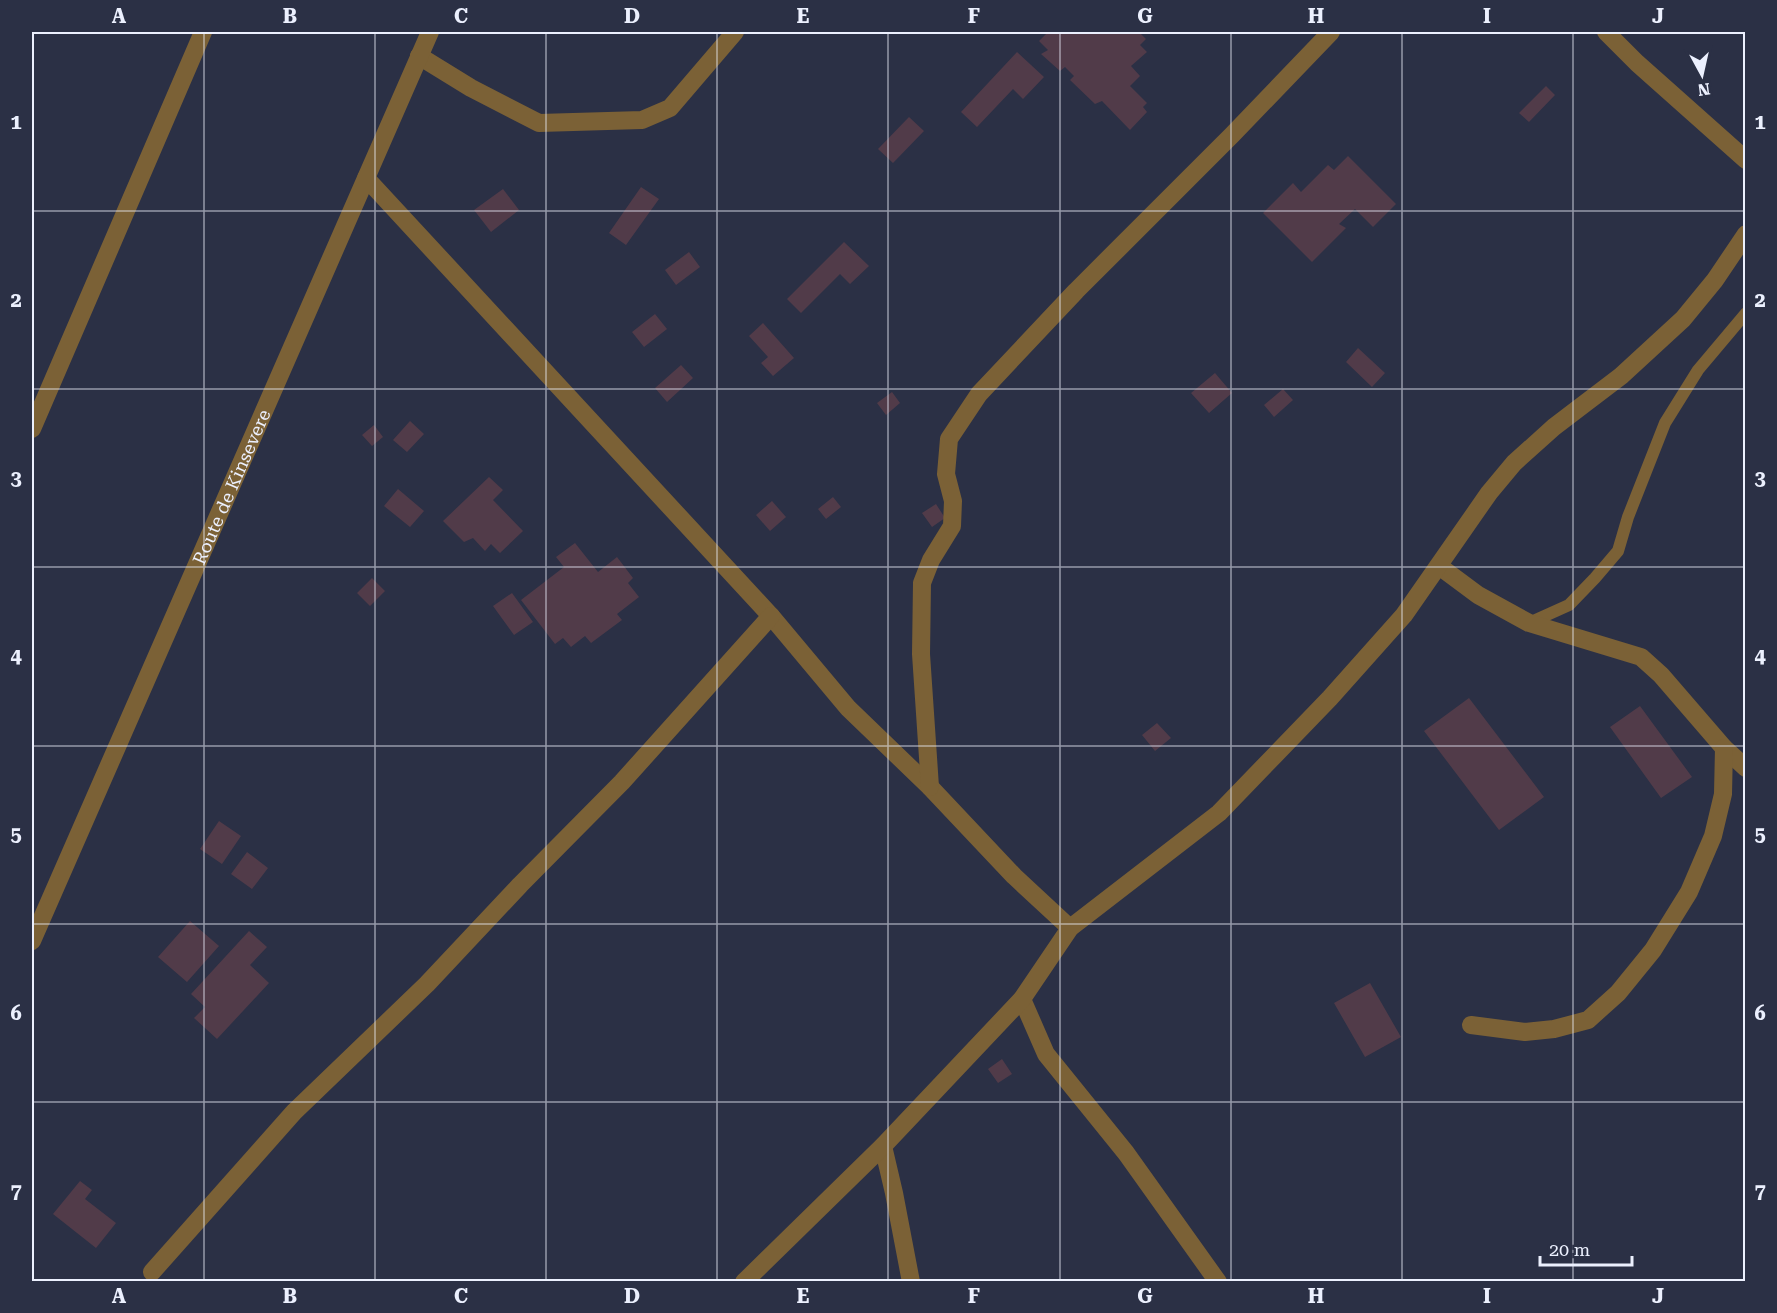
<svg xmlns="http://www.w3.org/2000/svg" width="1777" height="1313" viewBox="0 0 1777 1313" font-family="'Roboto Serif',serif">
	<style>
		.building { fill: #513b49 }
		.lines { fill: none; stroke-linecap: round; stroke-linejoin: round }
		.lane { stroke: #7b6136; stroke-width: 12 }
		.street { stroke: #7b6136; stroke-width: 18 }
		.grid { fill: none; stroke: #ecf0fe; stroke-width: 1.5; stroke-opacity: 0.55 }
		.labels { text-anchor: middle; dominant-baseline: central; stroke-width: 5; stroke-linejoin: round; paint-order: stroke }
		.street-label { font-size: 18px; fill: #ecf0fe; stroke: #2b3045 }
		.neatline { fill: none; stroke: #ecf0fe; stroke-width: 2 }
		.grid-label { font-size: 20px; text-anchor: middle; font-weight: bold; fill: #ecf0fe }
	</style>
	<rect width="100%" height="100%" fill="#2b3045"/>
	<path class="building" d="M1048,32H1139L1146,39L1140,45L1147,52L1131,66L1140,76L1130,86L1147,103L1143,107L1147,112L1130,130L1102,101L1095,104L1070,80L1074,76L1065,67L1060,71L1041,54L1048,50L1039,41Z
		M1017,52L1044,77L1023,99L1013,89L977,127L961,112Z
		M1546,86L1555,95L1529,122L1519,113Z
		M909,117L924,131L893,163L878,149Z
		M1348,156L1396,204L1373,227L1355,209L1339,224L1346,228L1312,262L1263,213L1293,183L1301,192L1328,165L1334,170Z
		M641,187L659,199L626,245L609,233Z
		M503,189L519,210L491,232L474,210Z
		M844,242L869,266L850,284L840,274L801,313L787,299Z
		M689,252L700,267L676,285L665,270Z
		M655,314L667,329L644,347L632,332Z
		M763,323L794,358L773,376L761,363L768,357L749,336Z
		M1358,348L1385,373L1372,387L1346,362Z
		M681,365L693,378L667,402L655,388Z
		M1215,373L1232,393L1209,413L1191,393Z
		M1283,389L1293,400L1274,417L1264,405Z
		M892,392L900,403L886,415L877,403Z
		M410,421L424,434L407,452L393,440Z
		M374,425L383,437L372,446L362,435Z
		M489,477L503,490L493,500L523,531L500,553L491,544L485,551L473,538L464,542L443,521Z
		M398,489L424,511L410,527L384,506Z
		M833,497L841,507L826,519L818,509Z
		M772,501L786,517L770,531L756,515Z
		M936,504L945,518L932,527L922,513Z
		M575,543L598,572L617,557L633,578L628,583L639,597L617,614L622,620L591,643L585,636L571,647L563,638L555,644L521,600L564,567L556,557Z
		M372,578L385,591L370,606L357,593Z
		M512,593L533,622L514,635L493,606Z
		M1469,698L1544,797L1499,830L1424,731Z
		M1640,706L1692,777L1661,798L1610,727Z
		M1157,723L1171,738L1155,751L1142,735Z
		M219,821L241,836L222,864L200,849Z
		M247,852L268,868L252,889L231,874Z
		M190,921L219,946L187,982L158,957Z
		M249,931L267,947L250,965L269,983L217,1039L194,1018L205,1007L191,994Z
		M1370,983L1401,1037L1365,1057L1334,1003Z
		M1002,1059L1012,1074L998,1083L988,1069Z
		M80,1181L92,1190L85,1199L116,1223L96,1248L53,1214Z"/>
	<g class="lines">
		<path class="lane" d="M1529,623L1569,605L1595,578L1618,551L1628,517L1665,423L1698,370L1746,313"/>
		<g class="street">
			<path d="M1606,32L1637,63L1746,160"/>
			<path d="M419,56L471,88L539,123L642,120L670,108L735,32"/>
			<path d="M366,178L771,616L848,708L930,787L1014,876L1070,928"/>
			<path d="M32,429L203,32"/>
			<path d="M1439,566L1478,595L1529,623L1641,657L1661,675L1724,748L1746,768"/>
			<path d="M930,787L921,654L922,583L931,560L952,526L953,501L946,474L949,439L979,394L1076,291L1232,135L1331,32"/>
			<path id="s1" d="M32,941L430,32"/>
			<path d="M1022,999L1046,1054L1126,1153L1218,1282"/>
			<path d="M1471,1025L1525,1032L1554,1029L1588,1020L1618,993L1653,950L1689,892L1713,836L1723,794L1724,748"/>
			<path d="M883,1146L894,1193L911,1282"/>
			<path d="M152,1272L294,1112L427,984L520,885L622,782L771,616"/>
			<path d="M744,1282L883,1146L1022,999L1070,928L1219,813L1330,698L1404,615L1489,493L1514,463L1554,427L1621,376L1683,319L1715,280L1746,234"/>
		</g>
	</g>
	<path class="grid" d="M204,32V1282M375,32V1282M546,32V1282M717,32V1282M888,32V1282M1060,32V1282M1231,32V1282M1402,32V1282M1573,32V1282M32,211H1746M32,389H1746M32,567H1746M32,746H1746M32,924H1746M32,1102H1746"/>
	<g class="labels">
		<g class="street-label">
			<text stroke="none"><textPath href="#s1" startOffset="496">Route de Kinsevere</textPath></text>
		</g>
	</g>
	<rect width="1777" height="1313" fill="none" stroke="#2b3045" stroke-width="66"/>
	<g transform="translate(1702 75) rotate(172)" stroke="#2b3045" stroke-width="4.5" paint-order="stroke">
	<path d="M0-4.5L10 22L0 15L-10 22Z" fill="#ecf0fe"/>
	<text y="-9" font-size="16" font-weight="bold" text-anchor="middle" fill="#ecf0fe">N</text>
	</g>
	<path d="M1540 1256v9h92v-9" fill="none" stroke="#ecf0fe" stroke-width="3"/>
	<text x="1549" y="1256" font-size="18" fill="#ecf0fe" stroke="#2b3045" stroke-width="4.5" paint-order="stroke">20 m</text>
	<rect x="33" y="33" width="1711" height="1247" class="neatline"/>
	<g class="grid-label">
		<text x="119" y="23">A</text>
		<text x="290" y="23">B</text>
		<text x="461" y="23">C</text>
		<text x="632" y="23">D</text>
		<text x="803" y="23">E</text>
		<text x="974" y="23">F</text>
		<text x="1145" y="23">G</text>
		<text x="1316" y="23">H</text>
		<text x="1487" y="23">I</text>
		<text x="1658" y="23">J</text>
		<text x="16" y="129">1</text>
		<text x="1760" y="129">1</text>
		<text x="16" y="307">2</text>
		<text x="1760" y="307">2</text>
		<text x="16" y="485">3</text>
		<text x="1760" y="485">3</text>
		<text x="16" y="663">4</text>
		<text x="1760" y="663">4</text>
		<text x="16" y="841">5</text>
		<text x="1760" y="841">5</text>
		<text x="16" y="1020">6</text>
		<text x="1760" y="1020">6</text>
		<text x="16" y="1198">7</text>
		<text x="1760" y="1198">7</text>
		<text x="119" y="1303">A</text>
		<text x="290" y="1303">B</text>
		<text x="461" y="1303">C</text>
		<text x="632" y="1303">D</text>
		<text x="803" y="1303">E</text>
		<text x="974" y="1303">F</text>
		<text x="1145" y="1303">G</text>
		<text x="1316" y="1303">H</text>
		<text x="1487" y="1303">I</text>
		<text x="1658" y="1303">J</text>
	</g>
</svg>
